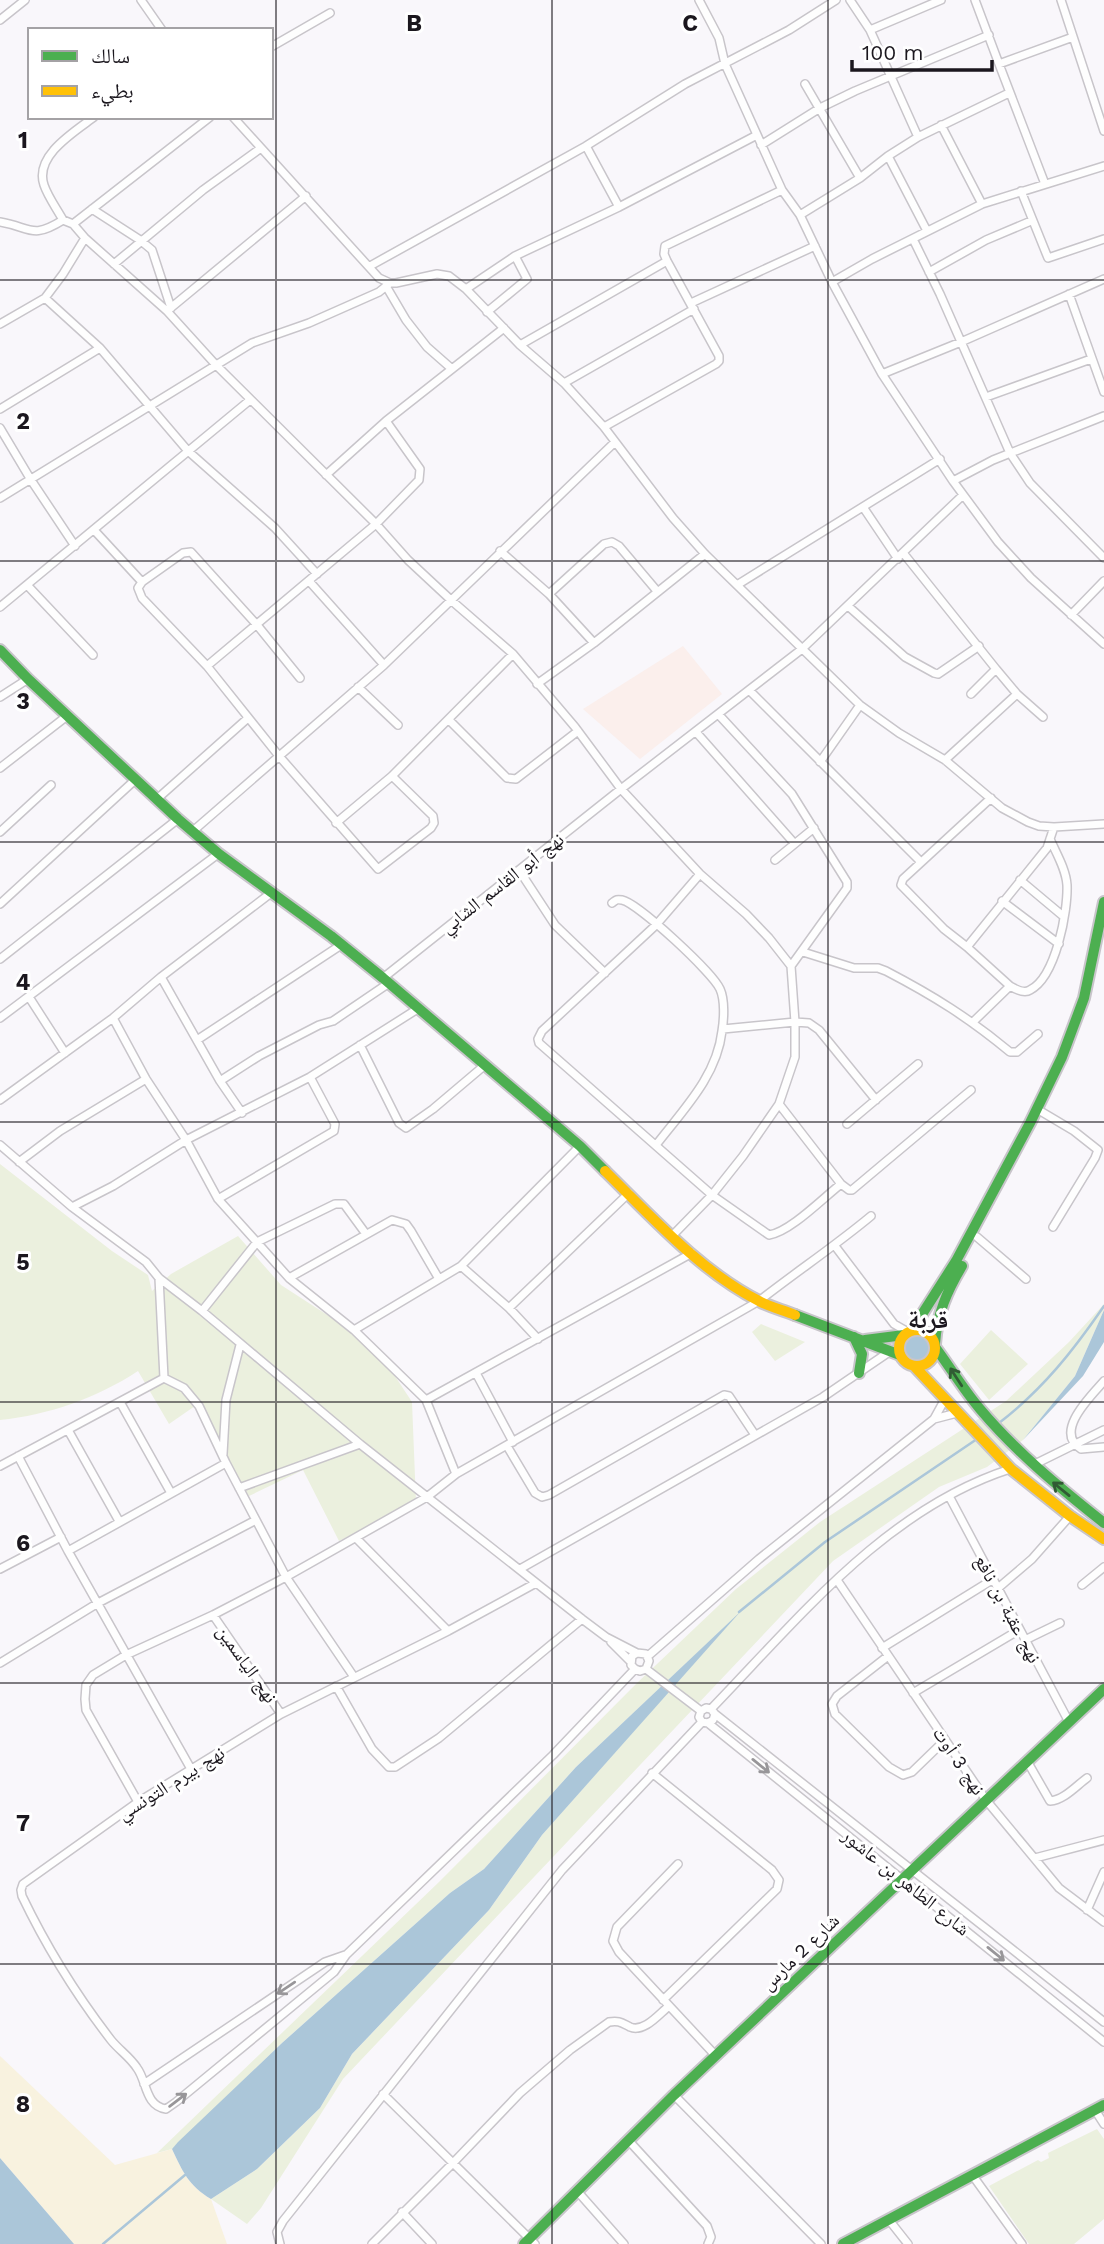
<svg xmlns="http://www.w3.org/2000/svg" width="1104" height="2244" viewBox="0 0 1104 2244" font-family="'Work Sans','Noto Naskh Arabic',sans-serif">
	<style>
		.medical { fill: #fbefec }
		.green { fill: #ebf0de }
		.sand { fill: #f8f2df }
		.water { fill: #abc6d9 }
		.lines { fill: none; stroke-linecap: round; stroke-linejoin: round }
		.stream { stroke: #abc6d9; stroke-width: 2.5 }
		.street-casing { stroke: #c8c5ca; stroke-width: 10 }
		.fast-casing { stroke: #c8c5ca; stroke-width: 14 }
		.slow-casing { stroke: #c8c5ca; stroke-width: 14 }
		.street { stroke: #fefefe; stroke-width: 7 }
		.fast { stroke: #4caf50; stroke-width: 10 }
		.slow { stroke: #ffc107; stroke-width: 10 }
		.oneway { stroke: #315b34 }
		.oneway2 { stroke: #989699 }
		.grid { fill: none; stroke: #1b171e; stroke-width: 2; stroke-opacity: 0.55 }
		.labels { text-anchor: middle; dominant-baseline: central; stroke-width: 6; stroke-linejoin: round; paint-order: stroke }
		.street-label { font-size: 19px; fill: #1b171e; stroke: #fff }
		.district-label { font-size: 26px; font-weight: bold; fill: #1b171e; stroke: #fff }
		.grid-label { font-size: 23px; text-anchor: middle; font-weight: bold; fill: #1b171e; stroke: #fff; stroke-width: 6; stroke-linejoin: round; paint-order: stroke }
	</style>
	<rect width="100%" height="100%" fill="#f9f7fb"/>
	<path class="medical" d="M683,646L722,694L640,759L583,709Z"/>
	<path class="green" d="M0,1164L112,1251L148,1275L152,1291L171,1274L238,1236L281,1285L349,1329L393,1373L412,1402L416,1502L339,1541L303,1470L249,1496L195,1406L169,1424L138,1371C97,1398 49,1415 0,1420Z
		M1104,1304V1310L1075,1376L1023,1440L987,1467L939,1487L833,1561L343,2079L261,2208L247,2224L211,2199L257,2169L320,2108L352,2054L489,1910L542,1835L733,1619L576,1767L484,1869L450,1893L282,2043L172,2149L157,2153L439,1882L637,1683L736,1589L820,1522L1006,1401L1069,1342Z
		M761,1324L805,1342L775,1361L752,1332Z
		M991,1330L1028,1364L989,1400L960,1364Z
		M1097,2129L1104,2139V2219L1074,2244H1029L989,2186L1038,2160L1041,2162L1049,2158L1048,2153Z"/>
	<path class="sand" d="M0,2056L115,2165L172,2149C183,2172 188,2185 211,2199L227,2244H74L0,2158Z"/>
	<path class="water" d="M1104,1310V1342L1083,1376L1023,1440L1075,1376Z
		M904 1348a14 14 0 1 1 28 0a14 14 0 1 1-28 0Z
		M741,1611L542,1835L489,1910L352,2054L320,2108L257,2169L211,2199C188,2185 183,2172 172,2149L178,2142L282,2043L450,1893L484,1869L576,1767Z
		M0,2158L74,2244H0Z"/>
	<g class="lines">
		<path class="stream" d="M999,1423C1043,1389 1073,1351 1104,1306
			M739,1612L825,1542L977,1439
			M103,2244L185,2175"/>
		<g class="street-casing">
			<path id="street" d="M141,0L162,30
				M699,0L719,38L725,64L782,190L800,215L832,282L882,374L953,481L998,542L1031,578L1104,644
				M850,0L870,30L918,137
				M975,0L999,64L1073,37
				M1061,0L1104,131
				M0,20L25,0
				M870,30L941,0
				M271,47L330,13
				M999,64L1045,184
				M805,84L860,178
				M233,117L379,278L390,283H396L437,274L449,276L466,289L520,345L564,383L604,427L673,518L705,554L860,705L899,733L945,760L1002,808L1028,822L1039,826L1054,827L1104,824
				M941,125L982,204
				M761,145L820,108L855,91L989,35
				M586,146L685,84L789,30L836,0
				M888,156L927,231
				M1021,191L1048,258L1104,239
				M92,209L140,240L152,250L171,308
				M800,215L860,178L888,156L918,137L1009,93
				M63,220C57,209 48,197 44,185C34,156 74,132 94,117
				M0,222C31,227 31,240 63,220L73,224L85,238L167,311L216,365L376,524L408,560L452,601L513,654L575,727L621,789L700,874L746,914L769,938L791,966L795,1022V1057L779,1104L743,1156L712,1195L672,1236
				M73,224L210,117
				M913,239L940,294L1010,453L1030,483L1104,558
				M114,264L203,190L261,148
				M370,266L586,146L619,207
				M929,272L986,240L1031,221
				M832,282L872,259L982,204L1104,166
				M386,286L406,320L427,347L452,369
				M466,289L515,256L619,207L757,135
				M1069,294L1104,392
				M45,298L100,348L188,451L275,528L317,574
				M691,303L815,246
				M167,311L306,196
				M487,312L527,279L515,256
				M0,324L45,298L63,274L85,238
				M520,345L667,261
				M882,374L961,342L1104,279
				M564,383L694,309
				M986,397L1091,359
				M0,409L100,348
				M604,427L716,364L719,361V356L667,261L664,254L665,246L782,190
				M0,428L31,480L75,546
				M326,475L386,421L504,328
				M953,481L993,460L1104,416
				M0,498L252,343L309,323L379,292L390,283
				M863,507L898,559
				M94,530L142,582
				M500,551L549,594L594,643
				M904,554L996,669L971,694
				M309,581L384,665
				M27,585L93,655
				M737,585L940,459
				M549,594L604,544L612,542L619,546L657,591
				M848,606L905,657L934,673L938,674L979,646
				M0,607L250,400
				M1071,615L1104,581
				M207,666L376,524L419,480L420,469L386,421
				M996,669L1017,694L1043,717
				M300,678L257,625L191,552L183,553L142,582L138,588L142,598L207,666L279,756L378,869L431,828L434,823L433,816L392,776
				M537,684L594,643L705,554
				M358,687L398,725
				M749,690L921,862
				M0,697L28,679
				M719,715L792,794L847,882V888L791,966
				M449,720L507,778L516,779L578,731
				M696,732L794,843
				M945,760L1017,694
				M820,762L860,705
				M0,768L67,716
				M157,799L248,718
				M336,823L392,776L513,654
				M193,831L384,665L615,442
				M0,832L51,785
				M775,860L814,828
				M519,870L555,925L605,973
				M700,874L656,925L542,1031L538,1039L539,1043L712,1195L769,1235C790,1232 823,1198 841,1184L779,1104
				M1020,880L1063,916
				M1002,901L1059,944
				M612,903C616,900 616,899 622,900C638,903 713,973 720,989C725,1000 724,1019 722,1031C717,1076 683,1110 656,1145
				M0,904L135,780
				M967,947L1047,848L1054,827
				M803,952L854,968H878L886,971C934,996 969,1018 1010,1052H1017L1038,1034
				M0,959L178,819
				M161,977L220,1081L242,1113
				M383,978L621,789L802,649L963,495
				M1010,986C1015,989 1024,994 1030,990C1056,977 1068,911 1067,885C1066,869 1056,853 1050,839
				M29,997L65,1053
				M0,1018L218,854
				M113,1018L146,1079L186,1140L218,1199L289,1278L354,1330L426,1400L456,1474
				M974,1021L1010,986L967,947L944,929L901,885L903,879L991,798
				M723,1029L795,1022L809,1023L819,1030L876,1100
				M197,1040L341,945
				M360,1045L399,1123L406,1128L433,1109L485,1065
				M220,1081L259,1056L319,1025L333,1021L389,983
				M0,1100L113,1018L161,977L271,893
				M1042,1112L1074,1131L1098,1150L1095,1158L1053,1227
				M847,1124L918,1064
				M0,1145L72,1207L146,1262L159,1278L202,1311L360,1444L582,1619L606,1637L637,1653
				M19,1162L60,1131L146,1079
				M841,1184L849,1190H852L971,1090
				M218,1199L334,1131L335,1124L310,1077
				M72,1207L113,1186L186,1140L310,1077L419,1008
				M977,1237L1026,1279
				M835,1246L894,1324L908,1332
				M461,1266L509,1308L538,1339
				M159,1278L164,1378
				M289,1278L392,1220L406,1224L411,1231L439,1279
				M509,1308L629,1193
				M202,1311L257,1242L335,1204H344L366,1234
				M354,1330L461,1266L580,1146
				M476,1373L513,1442
				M164,1378L184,1388L199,1406L226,1463L286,1577L354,1677
				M1104,1381C1091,1396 1053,1432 1081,1449L1104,1447
				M426,1400L692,1253
				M120,1402L171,1493
				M934,1419L957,1413
				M68,1430L119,1521
				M507,1446L535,1493L542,1497L549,1495L724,1395L729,1396L755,1435
				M223,1454L226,1400L240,1345
				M18,1456L68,1551L191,1769
				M1033,1465L1104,1430
				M0,1466L164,1378
				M239,1488L360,1444
				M949,1496L1069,1722
				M356,1538L448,1631
				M68,1551L226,1463
				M0,1569L61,1537
				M520,1569L823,1397L889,1352
				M837,1580L986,1800L1059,1888L1104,1922
				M536,1583L448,1631L281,1714L138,1802L23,1884L21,1890L22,1896C46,1946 77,1996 111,2040C119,2050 130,2057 137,2068C147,2081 145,2106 166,2109L176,2102L334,1972L346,1955L553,1755L635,1669L640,1671L646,1669L649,1661L646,1654L637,1653L632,1656L631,1665L635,1669
				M1082,1585L1104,1567
				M997,1589L1032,1559L1070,1516
				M213,1615L281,1714
				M1025,1640L1060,1623
				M611,1642L631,1662
				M882,1648L992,1580
				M648,1656L759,1559L934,1419L945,1399
				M888,1656L837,1696L832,1704L835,1714L889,1767L903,1775L912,1772L945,1740
				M0,1663L98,1603L256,1520
				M646,1669L701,1711
				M336,1686L372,1749L389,1767H395L439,1738L582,1619
				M913,1693L1019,1630
				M711,1709C799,1618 886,1509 1010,1469
				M715,1714L1104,2022
				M708,1723L1104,2042
				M1027,1761L1050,1801C1064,1800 1076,1786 1087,1778
				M652,1773L772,1870L779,1880L777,1889L663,2000
				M138,1802L86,1710L85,1699L86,1685L93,1675L126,1655L213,1615L286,1577L427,1497L456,1474L759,1301C796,1272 835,1246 871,1216
				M1035,1858L1104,1840
				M678,1864L617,1927L613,1941L619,1952L716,2056
				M1087,1910L1104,1872
				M144,2084L325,1962L345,1955
				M383,2094L535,2244
				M674,2095L821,2244
				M1095,2110L1104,2124
				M629,2141L707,2226L711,2237L708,2244
				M973,2176L1022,2244
				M578,2192L624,2244
				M402,2212L432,2244
				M889,2220L908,2244
				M280,2244L277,2232L283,2221L562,1870L702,1722L708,1723L713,1720L715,1714L711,1709L706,1708L701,1711L699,1717L702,1722
				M372,2244L453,2163L520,2093L570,2050L609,2022C619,2020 622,2023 630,2027C644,2033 659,2014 669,2006"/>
		</g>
		<g class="fast-casing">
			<path id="fast" d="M0,650L28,679L178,819L219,854L331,936L383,978L580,1146L605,1171
				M795,1315L900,1355
				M912,1330L956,1261L1030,1123L1062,1057L1084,998L1104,902
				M854,1337L862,1354L859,1373
				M865,1340L904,1335
				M935,1344C937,1314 947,1291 962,1266
				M935,1347C950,1367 963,1389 980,1409C1016,1452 1060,1488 1104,1523
				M524,2244L674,2095L1104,1689
				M843,2244L1104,2105"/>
		</g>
		<g class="slow-casing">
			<path id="slow" d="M605,1171C652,1217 700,1271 759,1301C770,1307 783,1310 795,1315
				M899 1348a18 18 0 1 1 36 0a18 18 0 1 1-36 0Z
				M915,1367L1011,1469L1070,1516L1104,1539"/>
		</g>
		<use href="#street" class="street"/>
		<use href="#fast" class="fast"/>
		<use href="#slow" class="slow"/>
	</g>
	<defs><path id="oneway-shaft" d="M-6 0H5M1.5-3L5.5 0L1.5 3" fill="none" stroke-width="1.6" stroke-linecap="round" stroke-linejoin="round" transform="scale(1.75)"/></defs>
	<g class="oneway">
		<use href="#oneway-shaft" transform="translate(956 1377) rotate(-123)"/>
		<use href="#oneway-shaft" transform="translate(1061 1489) rotate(-141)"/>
	</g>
	<g class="oneway2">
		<use href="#oneway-shaft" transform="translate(761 1766) rotate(39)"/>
		<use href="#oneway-shaft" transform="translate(996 1954) rotate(39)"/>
		<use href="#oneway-shaft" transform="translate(286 1988) rotate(146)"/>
		<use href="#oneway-shaft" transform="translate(178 2100) rotate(-37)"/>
	</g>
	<path class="grid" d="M276,0V2244M552,0V2244M828,0V2244M0,280H1104M0,561H1104M0,842H1104M0,1122H1104M0,1402H1104M0,1683H1104M0,1964H1104"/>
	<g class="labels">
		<g class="street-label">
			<text transform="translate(502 883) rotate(-38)">نهج أبو القاسم الشابي</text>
			<text transform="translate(1008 1609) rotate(62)">نهج عقبة بن نافع</text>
			<text transform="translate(247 1664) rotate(55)">نهج الياسمين</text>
			<text transform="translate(959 1761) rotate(56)">نهج 3 أوت</text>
			<text transform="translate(171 1783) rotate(-32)">نهج بيرم التونسي</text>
			<text transform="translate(906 1882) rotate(39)">شارع الطاهر بن عاشور</text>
			<text transform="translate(800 1952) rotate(-44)">شارع 2 مارس</text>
		</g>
		<g class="district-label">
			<text x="928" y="1319">قربة</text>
		</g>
	</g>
	<g class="grid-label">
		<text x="414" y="31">B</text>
		<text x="690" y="31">C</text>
		<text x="23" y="148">1</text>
		<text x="23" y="429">2</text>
		<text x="23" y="709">3</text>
		<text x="23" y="990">4</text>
		<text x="23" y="1270">5</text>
		<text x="23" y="1551">6</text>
		<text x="23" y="1831">7</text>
		<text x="23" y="2112">8</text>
	</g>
	<rect x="28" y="28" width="245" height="91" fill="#ffffff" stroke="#a4a2a5" stroke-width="2"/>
	<rect x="42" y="51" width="35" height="10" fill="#4caf50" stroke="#a4a2a5" stroke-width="2"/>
	<text x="91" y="63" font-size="21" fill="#1b171e">سالك</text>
	<rect x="42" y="86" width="35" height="10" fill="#ffc107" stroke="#a4a2a5" stroke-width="2"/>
	<text x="91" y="98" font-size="21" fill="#1b171e">بطيء</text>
	<path d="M852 60v10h140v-10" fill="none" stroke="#1b171e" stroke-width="3.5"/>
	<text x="862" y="60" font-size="21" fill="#1b171e" stroke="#ffffff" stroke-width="5" paint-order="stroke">100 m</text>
</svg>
